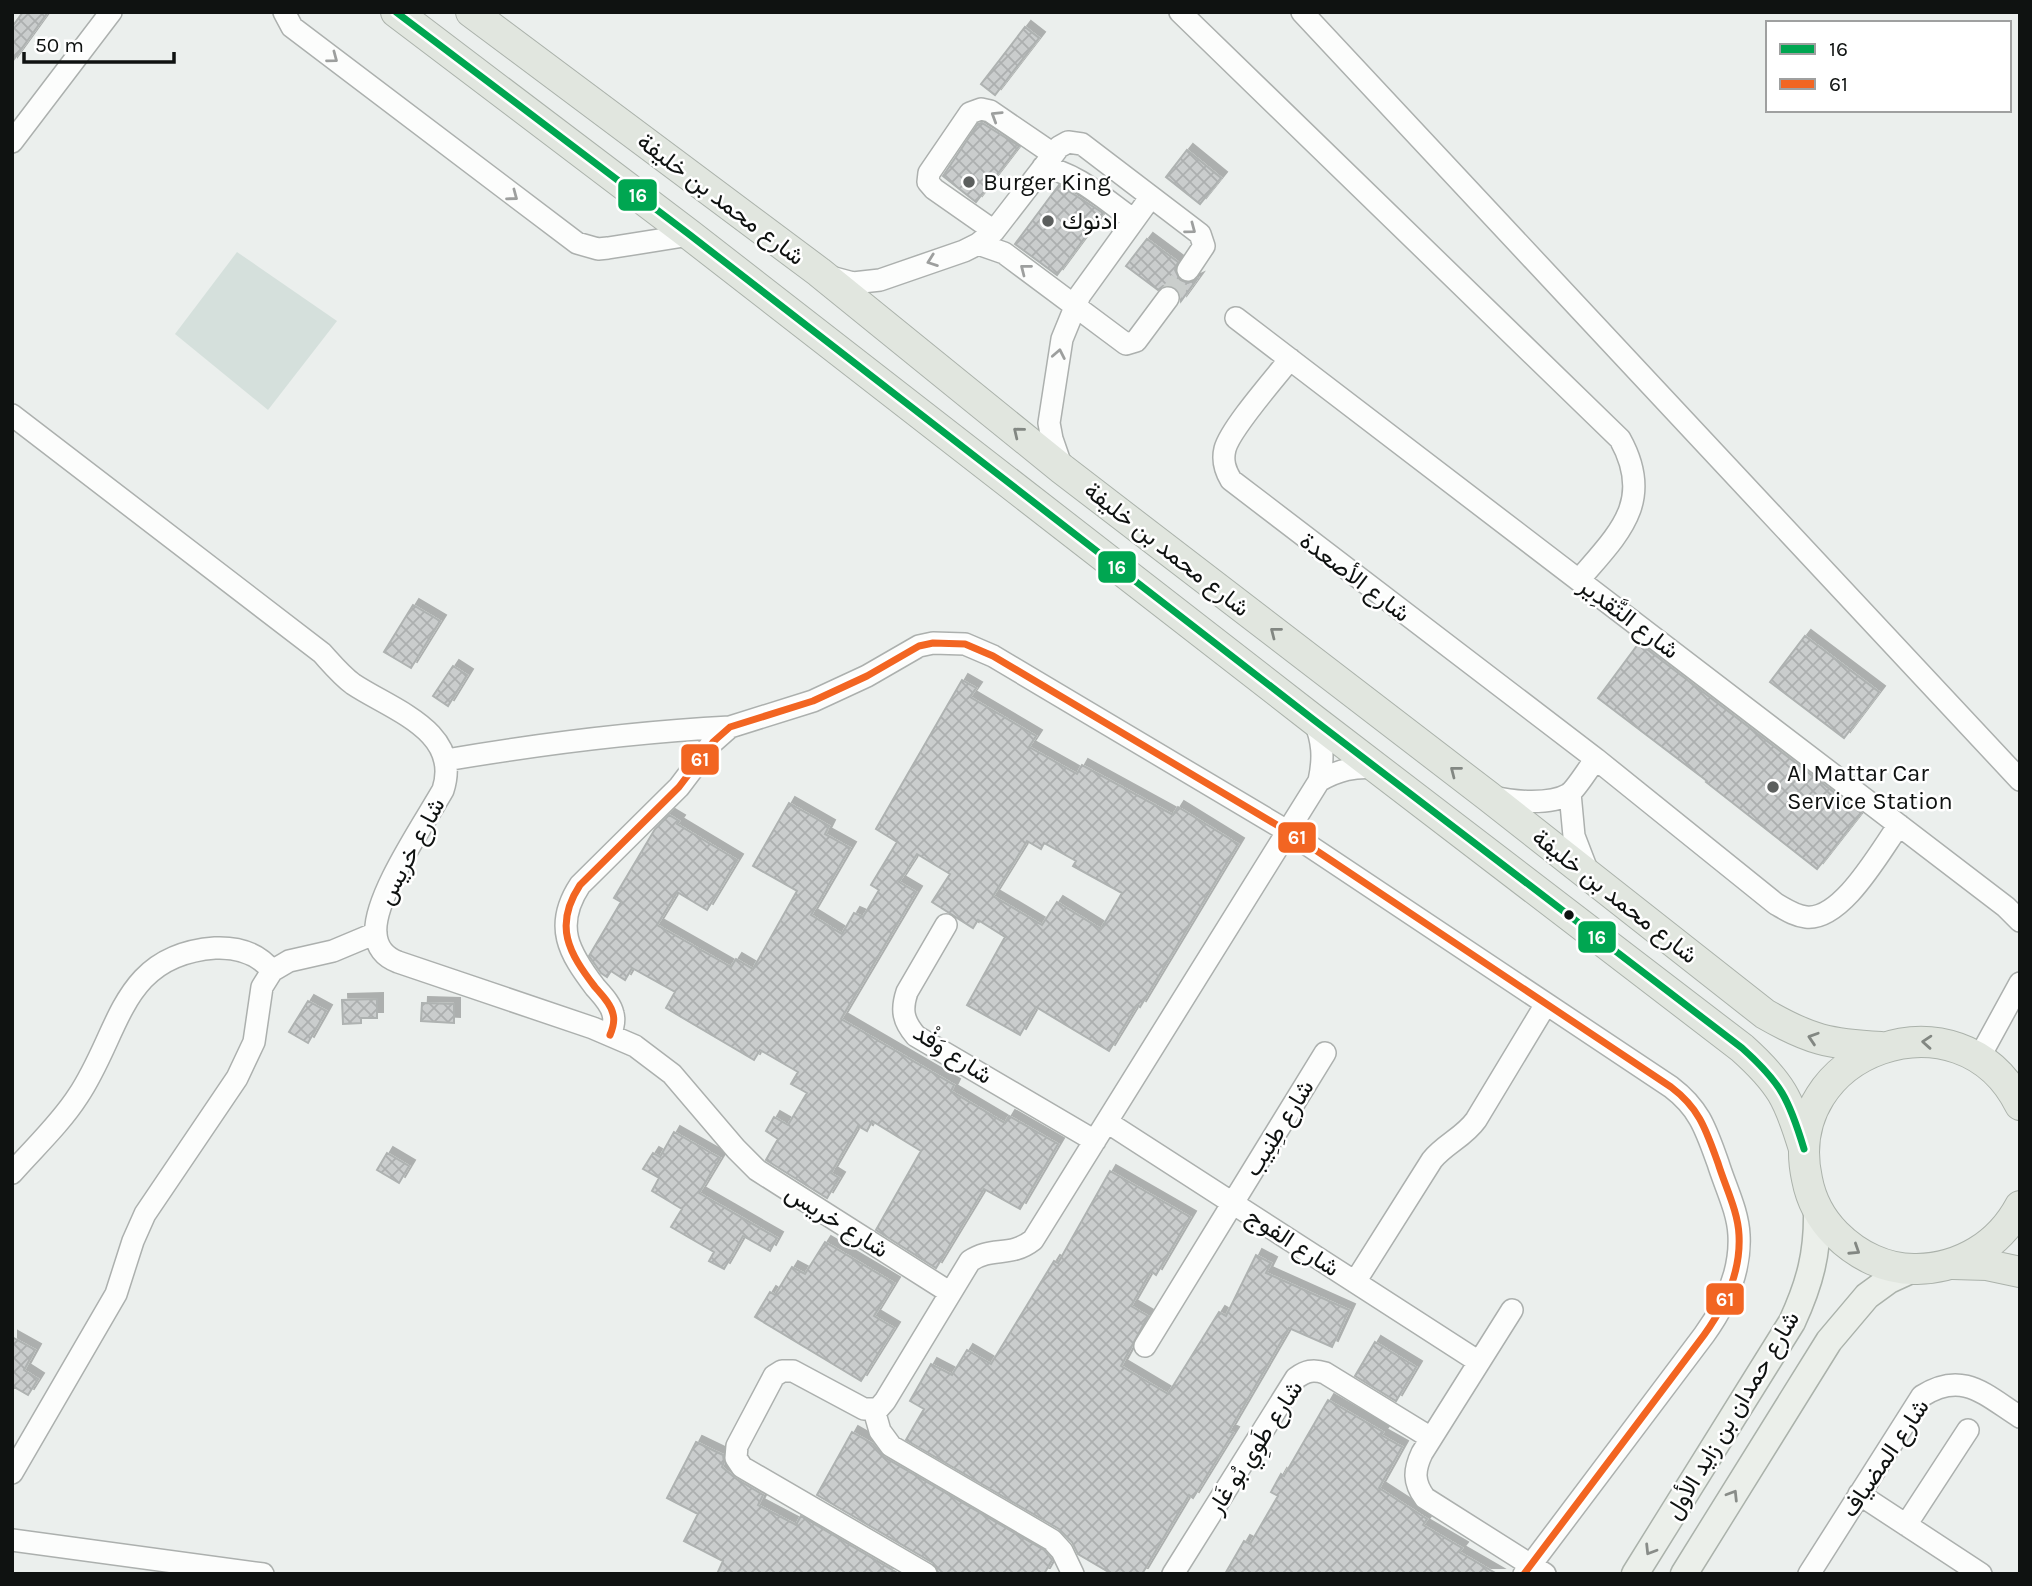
<svg xmlns="http://www.w3.org/2000/svg" width="2032" height="1586" viewBox="0 0 2032 1586" font-family="Karla,Vazirmatn,sans-serif">
	<style>
		.built { fill: #d5e0dc }
		.building { fill: url(#building-cross-hatch); stroke: #aeb2b1; stroke-width: 2; fill-rule: evenodd; filter: url(#shadow) }
		.lines { fill: none; stroke-linecap: round; stroke-linejoin: round }
		.minor-tunnel { stroke: #cacecc; stroke-width: 21; stroke-dasharray: 21 10; stroke-linecap: butt }
		.minor-casing { stroke: #acb0ae; stroke-width: 24 }
		.major-casing { stroke: #abb2ab; stroke-width: 29 }
		.highway-casing { stroke: #abb2ab; stroke-width: 32 }
		.minor { stroke: #fcfdfc; stroke-width: 21 }
		.major { stroke: #ebefea; stroke-width: 26 }
		.highway { stroke: #e1e6df; stroke-width: 30 }
		.bus-1-casing { stroke: #fff; stroke-width: 12 }
		.bus-2-casing { stroke: #fff; stroke-width: 12 }
		.bus-1 { stroke: #00a651; stroke-width: 7 }
		.bus-2 { stroke: #f26522; stroke-width: 7 }
		.oneway { stroke: #9d9f9e }
		.oneway2 { stroke: #828782 }
		.oneway3 { stroke: #888c88 }
		.poi-dot { fill: #5c5f5e; stroke: #fff; stroke-width: 2.5 }
		.bus-dot { fill: #0f1211; stroke: #fff; stroke-width: 2.5 }
		.labels { text-anchor: middle; dominant-baseline: central; stroke-width: 5; stroke-linejoin: round; paint-order: stroke }
		.poi-label { font-size: 24px; fill: #0f1211; stroke: #fff; text-anchor: start }
		.street-label { font-size: 24px; fill: #0f1211; stroke: #fff }
		.line-badge { stroke: #fff; stroke-width: 2.5 }
		.badge-label { font-size: 19px; text-anchor: middle; font-weight: bold; fill: #fff }
	</style>
	<defs>
		<pattern id="building-cross-hatch" width="8" height="8" patternUnits="userSpaceOnUse" patternTransform="scale(1.75)"><rect width="8" height="8" fill="#cacdcd"/><path d="M0 0l8 8M0 8l8-8" fill="none" stroke="#acafaf"/></pattern>
		<filter id="shadow"><feDropShadow dx="6" dy="-6" stdDeviation="0" flood-color="#0004"/></filter>
	</defs>
	<rect width="100%" height="100%" fill="#ebefed"/>
	<path class="built" d="M237,252L337,321L268,410L175,334Z"/>
	<path class="building" d="M23,12H48L12,62V27Z
		M1025,27L1039,38L995,95L981,84Z
		M982,123L1019,146L976,202L943,176L978,124Z
		M1187,150L1221,178L1200,204L1166,177Z
		M1059,185L1103,213L1057,275L1015,244Z
		M1147,239L1178,262L1175,270L1180,280L1188,283L1197,279L1181,301L1180,293L1175,287L1163,286L1158,290L1126,266Z
		M413,605L440,621L411,668L384,652Z
		M1805,636L1879,692L1844,738L1770,682Z
		M1639,643L1861,813L1817,869L1706,782L1707,781L1598,698Z
		M453,666L467,675L448,706L433,696Z
		M962,680L976,688L970,697L1036,736L1029,747L1077,774L1082,765L1173,815L1178,807L1238,844L1140,1007L1137,1005L1109,1051L1036,1007L1020,1035L967,1005L1005,937L978,920L973,928L932,902L950,874L917,854L899,882L916,892L841,1019L954,1085L951,1091L1005,1123L1009,1116L1058,1144L1020,1209L984,1189L936,1268L876,1230L921,1151L872,1121L867,1131L858,1126L831,1173L839,1178L827,1198L766,1160L778,1139L766,1131L774,1117L788,1125L807,1093L791,1084L798,1072L760,1050L754,1060L666,1008L675,992L632,968L625,980L611,971L607,977L601,973L589,956L621,902L614,898L655,829L669,815L679,821L677,824L737,860L707,910L677,892L657,925L731,967L736,959L753,969L797,891L753,866L789,803L829,826L825,834L850,848L811,915L842,934L854,913L863,917L879,890L871,885L897,842L876,829ZM1027,841L1041,849L1044,843L1076,861L1073,866L1122,893L1101,929L1057,902L1042,925L993,896Z
		M377,999V1018H361V1023L343,1024L342,1000Z
		M308,1001L326,1011L308,1043L289,1032Z
		M422,1003L454,1004V1023L421,1021Z
		M674,1132L720,1158L699,1193L777,1238L770,1251L743,1236L724,1269L709,1261L714,1252L671,1227L682,1209L652,1191L659,1178L643,1169L653,1153L660,1157Z
		M387,1153L409,1166L399,1183L377,1170Z
		M1110,1171L1190,1217L1156,1275L1151,1271L1131,1306L1148,1316L1121,1366L1168,1394L1219,1312L1226,1316L1256,1255L1271,1263L1266,1273L1349,1310L1332,1347L1289,1328L1229,1431L1233,1433L1193,1498L1189,1495L1142,1574H1112L1078,1554L1072,1542L1059,1529L906,1440L924,1409L910,1401L931,1364L952,1375L967,1350L991,1364L1054,1261L1058,1263Z
		M825,1242L894,1283L874,1316L894,1328L861,1381L755,1317L770,1292L775,1295L792,1267L805,1274Z
		M12,1337L35,1350L24,1370L38,1379L28,1395L14,1387L12,1391Z
		M1375,1342L1416,1367L1396,1401L1355,1376Z
		M1328,1400L1383,1432L1381,1435L1402,1447L1379,1488L1427,1519L1423,1525L1462,1548L1459,1552L1497,1574H1225L1244,1541L1250,1544L1278,1496L1271,1492L1281,1474L1284,1476Z
		M852,1432L873,1444L884,1457L1044,1550L1052,1560L1044,1574H939L933,1563L817,1495Z
		M696,1442L723,1455L724,1462L722,1467L735,1478L763,1495L758,1505L796,1525L801,1516L899,1574H717L723,1561L684,1541L698,1514L667,1498Z"/>
	<g class="lines">
		<path class="minor-tunnel" d="M1168,298L1188,270"/>
		<g class="minor-casing">
			<path id="minor" d="M284,12L292,27L577,243L598,249L608,248L690,235
				M1180,12L1620,439C1655,502 1618,534 1579,580
				M1302,12L2020,780
				M12,142L111,12
				M1043,167C1078,173 1105,200 1134,220
				M994,231L934,189L928,182L929,173L970,113L981,109L990,111L1053,154
				M978,244L1004,253L1126,344L1136,341L1168,298
				M827,276L853,283L880,280L964,251L978,244L994,231L1059,147L1068,142L1082,144L1200,234L1204,246L1188,270
				M1236,318L2006,907L2020,921
				M1290,359C1275,378 1230,429 1225,449C1222,461 1225,470 1231,480L1596,759L1776,904C1785,909 1795,916 1806,917C1842,921 1880,851 1899,825
				M12,415L322,653C332,664 341,675 353,684C392,710 462,731 443,790C425,822 372,899 376,934C377,948 385,957 398,962L593,1028L635,1046L672,1074L736,1149L757,1170L949,1292
				M1062,468L1052,439L1049,423L1062,339L1080,295L1150,198
				M446,760C540,744 635,732 730,727
				M1319,781C1338,770 1355,766 1376,768
				M1570,793L1574,836L1589,875
				M1493,797C1513,802 1551,805 1569,794C1577,788 1589,767 1596,759
				M946,925L907,992C901,1010 903,1021 916,1036L1095,1141
				M610,1035C613,1028 615,1021 613,1014C611,1004 602,995 595,987C569,953 553,926 580,885L679,787L713,742L730,727L813,701L867,676L919,646L933,643L965,644L993,656L1287,831L1671,1087C1700,1109 1706,1130 1718,1163C1725,1186 1738,1211 1739,1235C1741,1272 1725,1306 1704,1335L1524,1574
				M1979,1058L2020,983
				M1107,1122L1479,1362
				M12,1173C34,1148 60,1124 78,1096C121,1032 120,955 215,948C238,947 258,953 272,971
				M1355,1282L1432,1160C1445,1144 1464,1137 1476,1120L1546,1004
				M1512,1310L1422,1453C1414,1470 1413,1482 1425,1498L1545,1574
				M1145,1346L1325,1053
				M874,1410L880,1431L891,1446L1052,1540L1062,1551L1073,1574
				M12,1473L116,1294L133,1241L145,1214L237,1078L254,1042L262,987L272,971L289,961L333,951L376,933
				M1859,1494L1981,1574
				M1906,1525L1968,1430
				M12,1540L263,1574
				M926,1574L742,1467L736,1458L737,1446L774,1376L782,1371H793L864,1409H878L885,1401L970,1261C992,1246 1010,1258 1033,1240L1319,781C1324,758 1323,741 1314,720
				M1173,1574L1296,1378C1306,1371 1313,1369 1325,1373L1431,1438
				M1809,1574L1922,1396C1963,1370 1985,1395 2020,1417"/>
		</g>
		<g class="major-casing">
			<path id="major" d="M1635,1574L1792,1322C1810,1283 1818,1253 1817,1209
				M1684,1574L1829,1341L1867,1296L1889,1280L1913,1269"/>
		</g>
		<g class="highway-casing">
			<path id="highway" d="M396,12L690,235L1314,720L1742,1048C1781,1083 1789,1099 1804,1149
				M471,12L819,272L1062,469L1488,796L1765,1014C1810,1040 1829,1044 1881,1047
				M2020,1105C1961,986 1779,1050 1807,1179C1811,1200 1821,1219 1836,1234C1857,1255 1886,1270 1917,1269C1961,1268 1999,1245 2020,1206
				M1953,1264L1987,1265L2020,1272"/>
		</g>
		<use href="#minor" class="minor"/>
		<use href="#major" class="major"/>
		<use href="#highway" class="highway"/>
		<g class="bus-1-casing">
			<path id="bus-1" d="M396,12L690,235L1314,720L1742,1048C1781,1083 1789,1099 1804,1149"/>
		</g>
		<g class="bus-2-casing">
			<path id="bus-2" d="M610,1035C613,1028 615,1021 613,1014C611,1004 602,995 595,987C569,953 553,926 580,885L679,787L713,742L730,727L813,701L867,676L919,646L933,643L965,644L993,656L1287,831L1671,1087C1700,1109 1706,1130 1718,1163C1725,1186 1738,1211 1739,1235C1741,1272 1725,1306 1704,1335L1524,1574"/>
		</g>
		<use href="#bus-1" class="bus-1"/>
		<use href="#bus-2" class="bus-2"/>
	</g>
	<defs><path id="oneway-chevron" d="M-2-3.5L2.5 0L-2 3.5" fill="none" stroke-width="1.6" stroke-linecap="round" stroke-linejoin="round" transform="scale(1.75)"/></defs>
	<g class="oneway">
		<use href="#oneway-chevron" transform="translate(333 58) rotate(37)"/>
		<use href="#oneway-chevron" transform="translate(996 116) rotate(-148)"/>
		<use href="#oneway-chevron" transform="translate(513 196) rotate(37)"/>
		<use href="#oneway-chevron" transform="translate(1191 229) rotate(37)"/>
		<use href="#oneway-chevron" transform="translate(932 261) rotate(160)"/>
		<use href="#oneway-chevron" transform="translate(1025 269) rotate(-142)"/>
		<use href="#oneway-chevron" transform="translate(1059 354) rotate(-79)"/>
	</g>
	<g class="oneway2">
		<use href="#oneway-chevron" transform="translate(1018 432) rotate(-141)"/>
		<use href="#oneway-chevron" transform="translate(1275 632) rotate(-142)"/>
		<use href="#oneway-chevron" transform="translate(1455 771) rotate(-142)"/>
		<use href="#oneway-chevron" transform="translate(1813 1038) rotate(-162)"/>
		<use href="#oneway-chevron" transform="translate(1927 1042) rotate(-176)"/>
		<use href="#oneway-chevron" transform="translate(1855 1250) rotate(33)"/>
	</g>
	<g class="oneway3">
		<use href="#oneway-chevron" transform="translate(1733 1495) rotate(-58)"/>
		<use href="#oneway-chevron" transform="translate(1650 1550) rotate(122)"/>
	</g>
	<g class="poi-dot">
		<circle cx="969" cy="182" r="7"/>
		<circle cx="1048" cy="221" r="7"/>
		<circle cx="1773" cy="787" r="7"/>
	</g>
	<circle class="bus-dot" cx="1569" cy="915" r="6"/>
	<g class="labels">
		<g class="poi-label">
			<text x="983" y="182">Burger King</text>
			<text x="1062" y="221">ادنوك</text>
			<text x="1787" y="773">Al Mattar Car<tspan x="1787" dy="28">Service Station</tspan></text>
		</g>
		<g class="street-label">
			<text transform="translate(721 199) rotate(37)">شارع محمد بن خليفة</text>
			<text transform="translate(1167 549) rotate(38)">شارع محمد بن خليفة</text>
			<text transform="translate(1355 577) rotate(37)">شارع الأصعدة</text>
			<text transform="translate(1629 618) rotate(37)">شارع التَّقدِير</text>
			<text transform="translate(411 851) rotate(-62)">شارع خريس</text>
			<text transform="translate(1615 896) rotate(38)">شارع محمد بن خليفة</text>
			<text transform="translate(953 1054) rotate(33)">شارع وَفْد</text>
			<text transform="translate(1279 1128) rotate(-58)">شارع طِنِيب</text>
			<text transform="translate(837 1221) rotate(32)">شارع خريس</text>
			<text transform="translate(1293 1242) rotate(33)">شارع الفوج</text>
			<text transform="translate(1732 1415) rotate(-59)">شارع حمدان بن زايد الأول</text>
			<text transform="translate(1255 1447) rotate(-57)">شارع طَوِي بُو غَار</text>
			<text transform="translate(1885 1458) rotate(-56)">شارع المضياف</text>
		</g>
	</g>
	<g class="line-badge">
		<rect x="617" y="178" width="41" height="34" rx="7" fill="#00a651"/>
		<rect x="1097" y="550" width="40" height="34" rx="7" fill="#00a651"/>
		<rect x="680" y="743" width="40" height="33" rx="7" fill="#f26522"/>
		<rect x="1277" y="821" width="40" height="33" rx="7" fill="#f26522"/>
		<rect x="1577" y="920" width="40" height="34" rx="7" fill="#00a651"/>
		<rect x="1705" y="1282" width="40" height="34" rx="7" fill="#f26522"/>
	</g>
	<g class="badge-label">
		<text x="638" y="202">16</text>
		<text x="1117" y="574">16</text>
		<text x="700" y="766">61</text>
		<text x="1297" y="844">61</text>
		<text x="1597" y="944">16</text>
		<text x="1725" y="1306">61</text>
	</g>
	<rect width="2032" height="1586" fill="none" stroke="#0f1211" stroke-width="28"/>
	<rect x="1766" y="21" width="245" height="91" fill="#ffffff" stroke="#9fa0a0" stroke-width="2"/>
	<rect x="1780" y="44" width="35" height="10" fill="#00a651" stroke="#9fa0a0" stroke-width="2"/>
	<text x="1829" y="56" font-size="21" fill="#0f1211">16</text>
	<rect x="1780" y="79" width="35" height="10" fill="#f26522" stroke="#9fa0a0" stroke-width="2"/>
	<text x="1829" y="91" font-size="21" fill="#0f1211">61</text>
	<path d="M24 52v10h150v-10" fill="none" stroke="#0f1211" stroke-width="3.5"/>
	<text x="35" y="52" font-size="21" fill="#0f1211" stroke="#ffffff" stroke-width="5" paint-order="stroke">50 m</text>
</svg>
